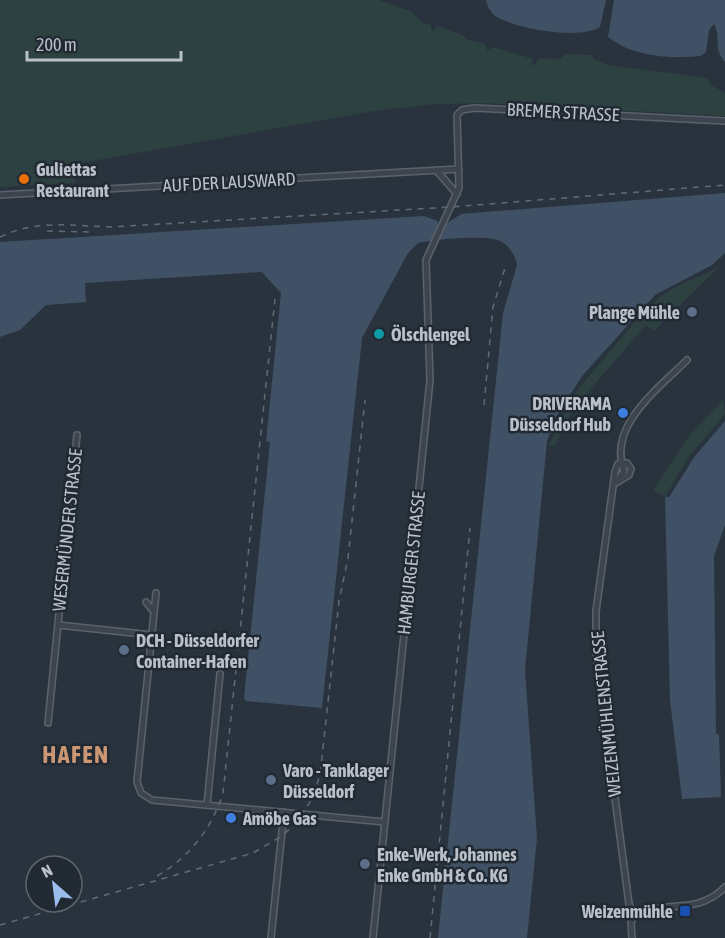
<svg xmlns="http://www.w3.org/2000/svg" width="725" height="938" viewBox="0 0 725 938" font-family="'Asap Condensed',sans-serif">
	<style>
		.green { fill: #2e4141 }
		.water { fill: #415165 }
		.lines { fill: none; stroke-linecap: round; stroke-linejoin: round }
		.minor-casing { stroke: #5a626c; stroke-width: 8 }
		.minor { stroke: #3d444e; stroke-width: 5 }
		.rail { stroke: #616b77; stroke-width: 1.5; stroke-dasharray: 6 6; stroke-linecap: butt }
		.food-dot { fill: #e8710a; stroke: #212933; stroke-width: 2 }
		.service-dot { fill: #5c6f8a; stroke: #212933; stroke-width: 2 }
		.culture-dot { fill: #0f9aa8; stroke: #212933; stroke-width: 2 }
		.shop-dot { fill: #3f7fe0; stroke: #212933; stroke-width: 2 }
		.transit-dot { fill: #1a4fb4; stroke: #212933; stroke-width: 2 }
		.labels { text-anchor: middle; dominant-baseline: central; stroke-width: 5; stroke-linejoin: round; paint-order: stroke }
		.street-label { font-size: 18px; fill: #b9c0c9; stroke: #212933 }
		.poi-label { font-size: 18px; font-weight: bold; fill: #b9c0c9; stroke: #212933; text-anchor: start }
		.district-label { font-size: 24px; font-weight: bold; letter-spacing: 1.5px; fill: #ca9673; stroke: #212933 }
	</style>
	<rect width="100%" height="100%" fill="#29333e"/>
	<path class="green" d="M0,0H379L412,12L422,23L430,24L432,32L437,26C447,30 463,33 468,40L486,44L487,51L493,47L533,59L532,65H535L538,58L561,59L565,54L593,55V59L608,65L707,78L711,85L725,93V116L487,103L435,104L374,111L75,164V183L0,187Z
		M718,268L654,331L646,325L573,409L555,446L549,445L575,393L632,325L660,297L677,286Z
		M723,400L725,414L688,458L665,497L653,490L689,436Z"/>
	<path class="water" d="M486,0H606L600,27C579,40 520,29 499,18C491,14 488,8 486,0Z
		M614,0H725V62C712,47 722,37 714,24L709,30L706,52L701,56C670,59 633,57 608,37Z
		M725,193V253L712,265L655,295L582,376L555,419L547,441L525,670L537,838L527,938H438L503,313L517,265C515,254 508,244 498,240C483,235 433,239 418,243L408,253L362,338L322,708L246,701L244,698L270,442L266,441L281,293L262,272L85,283L86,302L46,305L20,330L0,337V242L424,216L438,221V224H446L461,214Z
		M725,421V525L714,556L716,733L719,735L721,797L682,799L670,700L665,497H669L695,456Z"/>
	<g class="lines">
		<g class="minor-casing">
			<path id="minor" d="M436,170L457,194
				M0,195L459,169
				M617,481L624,471C607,426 658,389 687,360
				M614,484L629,475L631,469L627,463L618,464L615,472L596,611V655L629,904L635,915
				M156,593L137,782L141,793L152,800L385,822
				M146,602L154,612
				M58,625L152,635
				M48,723L77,435
				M207,805L220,674
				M635,915C666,899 697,916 725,887
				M271,938L284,812
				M373,938L430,380L426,260L459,188L457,115L462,110L474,108L725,121
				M632,938L631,922L635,915"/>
		</g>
		<use href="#minor" class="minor"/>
		<path class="rail" d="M47,231L89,232
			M0,237C37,219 72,226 111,227L451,207L725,185
			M484,405L493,307L505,268
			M157,876C189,858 212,828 223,793L275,299
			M0,925L253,853L282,836L295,824L312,799L320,775L339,601L348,558L365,400
			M430,938L470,528"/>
	</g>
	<circle class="food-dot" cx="24" cy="179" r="6"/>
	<g class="service-dot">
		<circle cx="692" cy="312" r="6"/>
		<circle cx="124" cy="650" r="6"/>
		<circle cx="271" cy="780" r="6"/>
		<circle cx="365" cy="864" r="6"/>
	</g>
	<circle class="culture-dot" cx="379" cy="334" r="6"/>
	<g class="shop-dot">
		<circle cx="623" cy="413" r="6"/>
		<circle cx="231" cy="818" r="6"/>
	</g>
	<rect class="transit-dot" x="679" y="905" width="12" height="12" rx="3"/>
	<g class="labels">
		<g class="street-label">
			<text transform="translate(563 112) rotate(3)">BREMER STRASSE</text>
			<text transform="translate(229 182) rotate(-3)">AUF DER LAUSWARD</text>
			<text transform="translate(67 530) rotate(-84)">WESERMÜNDER STRASSE</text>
			<text transform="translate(411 563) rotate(-84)">HAMBURGER STRASSE</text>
			<text transform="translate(606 714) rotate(-96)">WEIZENMÜHLENSTRASSE</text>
		</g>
		<g class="poi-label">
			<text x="36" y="169">Guliettas<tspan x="36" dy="21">Restaurant</tspan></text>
			<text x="680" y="312" text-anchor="end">Plange Mühle</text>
			<text x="391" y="334">Ölschlengel</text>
			<text x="611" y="403" text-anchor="end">DRIVERAMA<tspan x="611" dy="21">Düsseldorf Hub</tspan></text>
			<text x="136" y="640">DCH - Düsseldorfer<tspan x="136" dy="21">Container-Hafen</tspan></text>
			<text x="283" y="770">Varo - Tanklager<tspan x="283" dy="21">Düsseldorf</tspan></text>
			<text x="243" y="818">Amöbe Gas</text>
			<text x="377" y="854">Enke-Werk, Johannes<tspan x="377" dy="21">Enke GmbH &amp; Co. KG</tspan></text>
			<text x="673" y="911" text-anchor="end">Weizenmühle</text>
		</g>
		<g class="district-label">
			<text x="76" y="754">HAFEN</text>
		</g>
	</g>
	<g transform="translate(54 884) rotate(332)"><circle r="28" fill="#212933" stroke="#5e656f" stroke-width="1.5"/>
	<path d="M0-4.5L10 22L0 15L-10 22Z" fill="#9bbdec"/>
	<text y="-9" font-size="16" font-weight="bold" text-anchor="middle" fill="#b9c0c9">N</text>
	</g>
	<path d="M27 51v9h154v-9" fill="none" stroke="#b9c0c9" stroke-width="3"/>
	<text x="36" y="51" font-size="18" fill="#b9c0c9" stroke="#212933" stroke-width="4.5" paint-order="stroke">200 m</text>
</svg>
